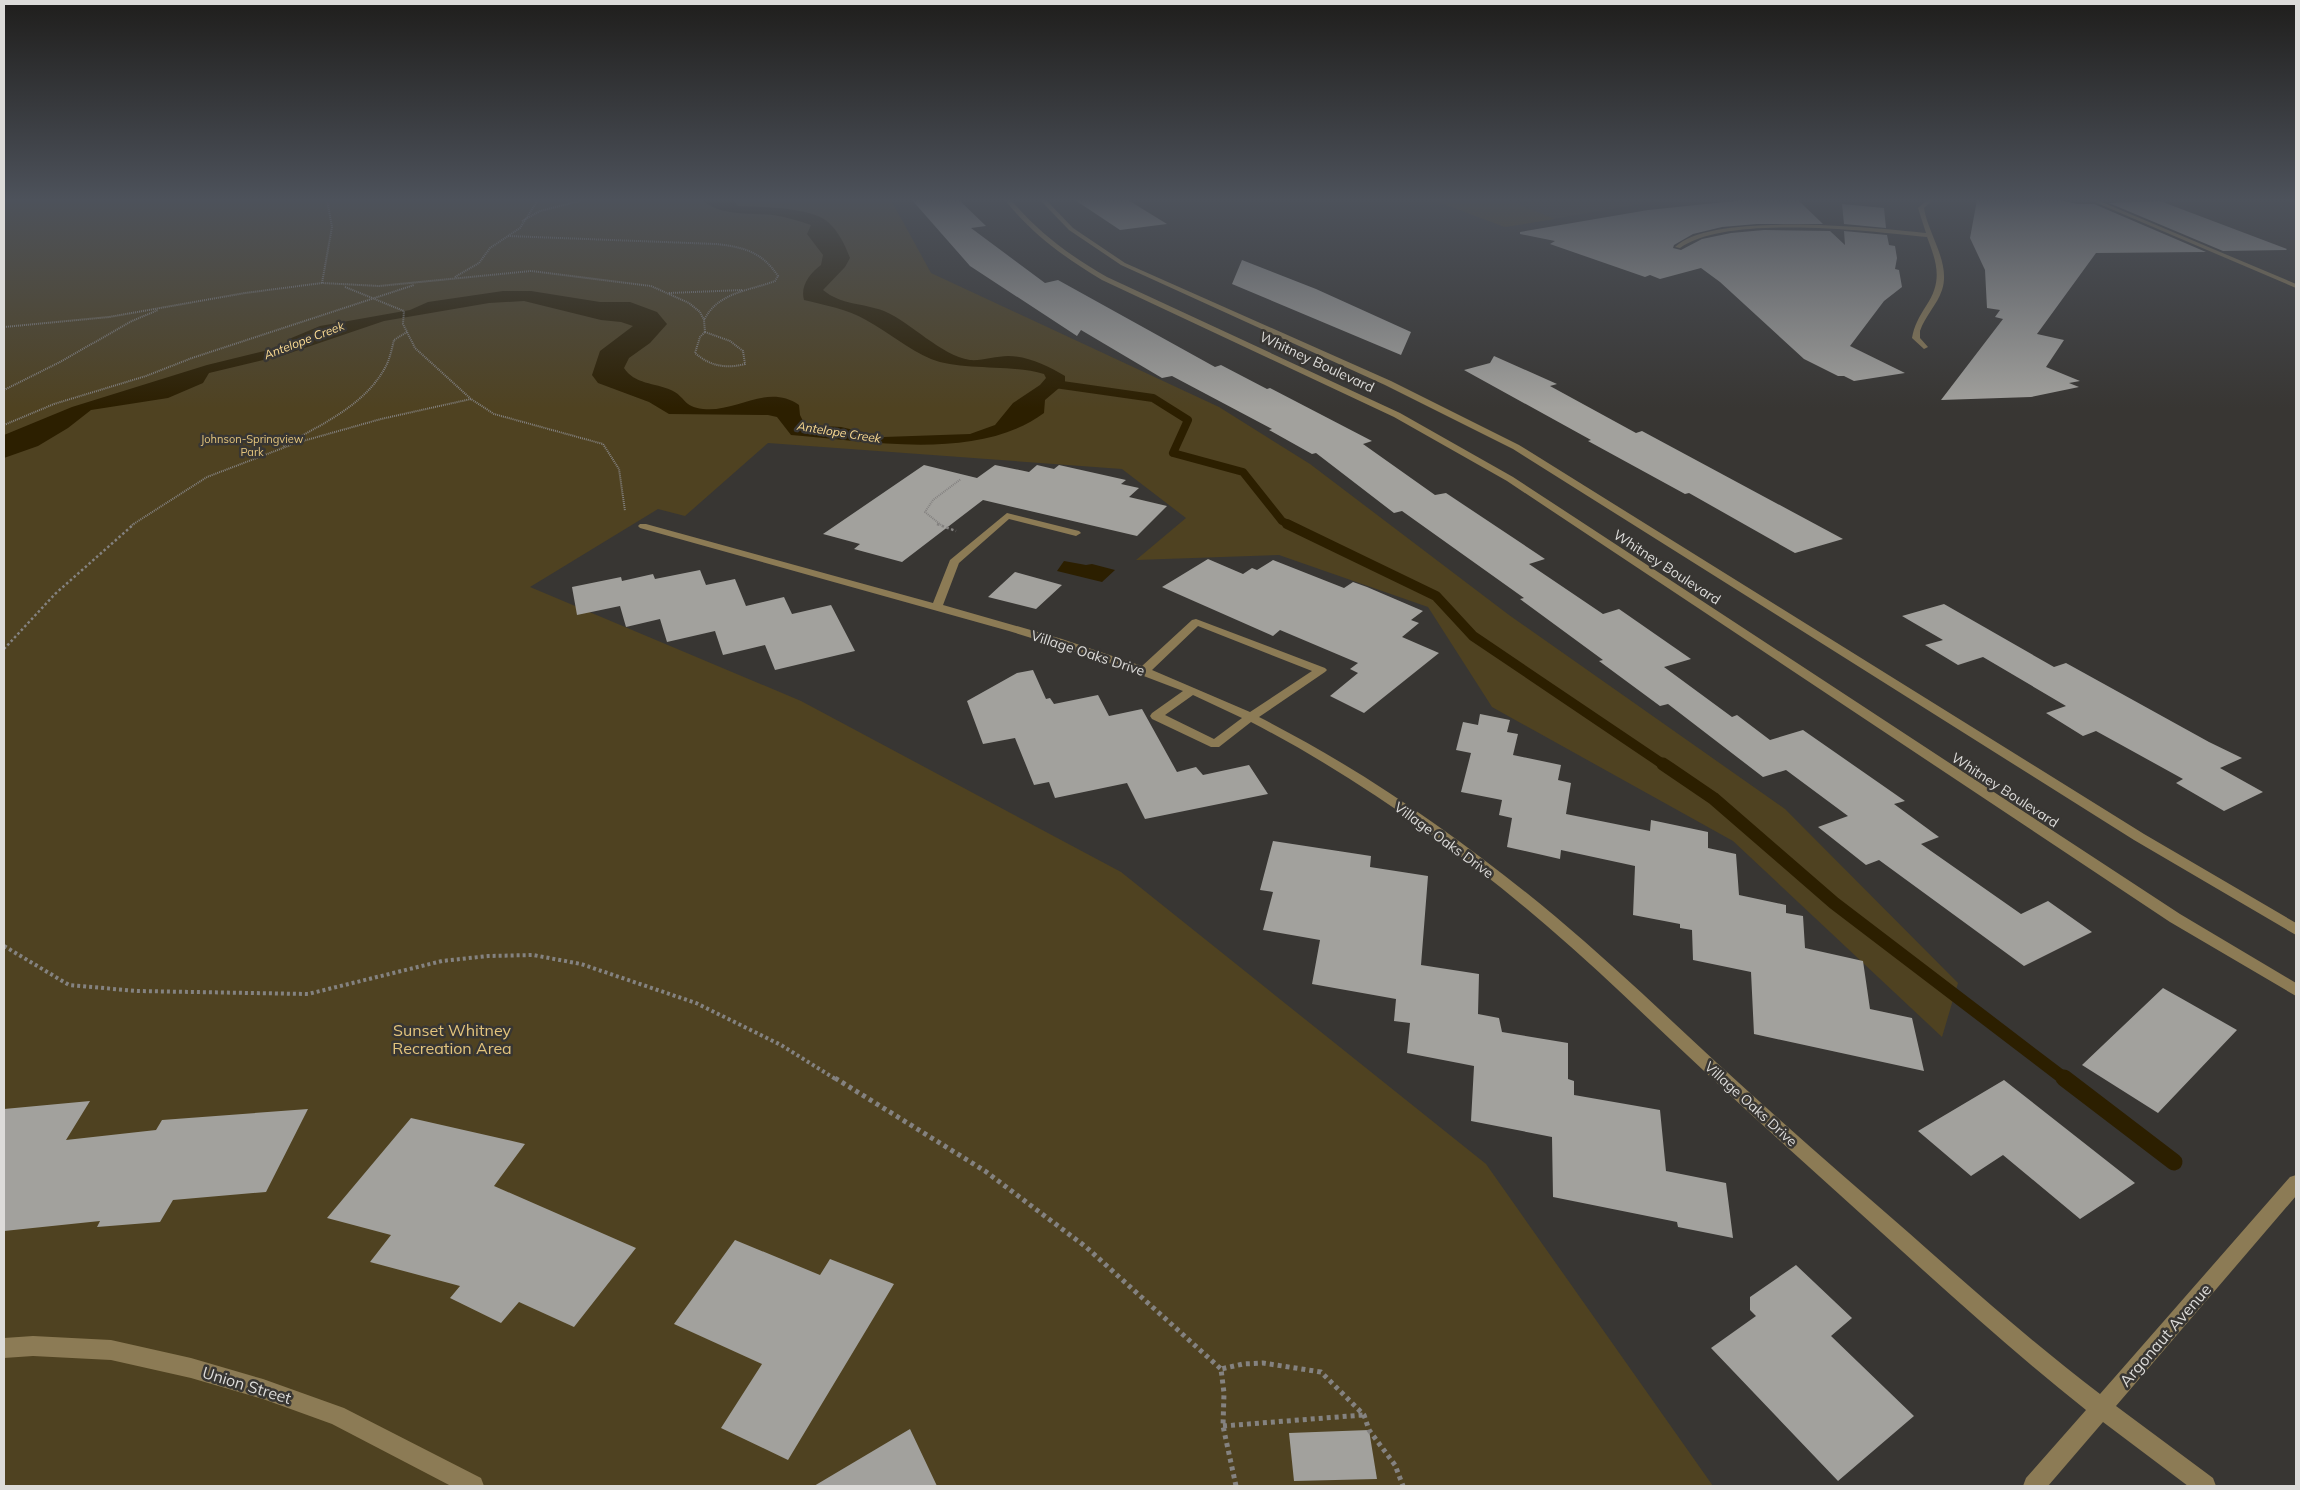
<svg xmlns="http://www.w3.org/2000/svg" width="2300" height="1490" viewBox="0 0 2300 1490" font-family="Mulish,sans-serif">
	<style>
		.built { fill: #433f36 }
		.green { fill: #4f4221 }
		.water { fill: #2c1f00 }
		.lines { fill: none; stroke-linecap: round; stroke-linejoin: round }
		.stream-far3 { stroke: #2c1f00; stroke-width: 8 }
		.stream-far2 { stroke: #2c1f00; stroke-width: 10 }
		.stream-far1 { stroke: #2c1f00; stroke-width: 13 }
		.stream { stroke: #2c1f00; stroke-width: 17 }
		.building { fill: #a2a19d }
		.path-far3 { stroke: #848280; stroke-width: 2; stroke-dasharray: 1 1; stroke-linecap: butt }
		.path-far2 { stroke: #848280; stroke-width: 2.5; stroke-dasharray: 2.5 2.5; stroke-linecap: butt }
		.path-far1 { stroke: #848280; stroke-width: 4; stroke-dasharray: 3 3; stroke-linecap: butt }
		.path { stroke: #848280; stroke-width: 5; stroke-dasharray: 4 4; stroke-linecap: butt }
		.minor { fill: #8c7b55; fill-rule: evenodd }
		.labels { text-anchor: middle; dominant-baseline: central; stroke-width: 5; stroke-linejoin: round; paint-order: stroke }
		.far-park-label { font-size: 11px; fill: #e3c47d; stroke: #383633 }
		.far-water-label { font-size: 12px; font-style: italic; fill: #fada92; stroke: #383633 }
		.street-label { font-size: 14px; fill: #dcdbd9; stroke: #383633 }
		.near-park-label { font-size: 16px; fill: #e3c47d; stroke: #383633 }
		.near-street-label { font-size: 16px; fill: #dcdbd9; stroke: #383633 }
	</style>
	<rect width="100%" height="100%" fill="#383633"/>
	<path class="built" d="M1433,200H1665L1505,227Z"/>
	<path class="green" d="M4,200H891L931,273L1219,407L1310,464L1509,615L1785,809L1958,983L1942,1037L1733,841L1492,707L1428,607L1279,555L1136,560L1186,518L1122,469L768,443L685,516L658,509L530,587L801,701L1121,872L1486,1164L1713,1486H4Z
		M1433,200H1508L1555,219L1505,227Z"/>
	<path class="water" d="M704,200H733L738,206C761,207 811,207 828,222C839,232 845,245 850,258L845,267L823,290C841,305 863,303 884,311C912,323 940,355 970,360C982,361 996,356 1008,356C1027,356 1048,366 1065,376V383L1045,400L1044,413C978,462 868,441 791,435L777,417L768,415L669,414L649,402L598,383L592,375L600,351L633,326L621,322L601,320L524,301L489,303L384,321L284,355L209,373L203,383L168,398L91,410L68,428L38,446L4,458V435L72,407L207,365L281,347L287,344L289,339L320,326L410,310L428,302L503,291H531L600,302H630L657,312L667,324L650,343L629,358L624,368C634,384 655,383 671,390C685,396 683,407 703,409C736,413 767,383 799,405L800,415L805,425L841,427L884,437L970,434L995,425L1013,403L1040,385L1046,378L1044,374C1010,364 960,371 931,359C908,349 888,332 866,320C848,309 824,305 804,300C800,286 810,273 821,265L823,255L807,234L811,225C799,221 786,217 773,215C750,213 722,216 703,201Z
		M1064,561L1086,565L1092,564L1115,570L1102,582L1057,571Z"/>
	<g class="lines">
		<path class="stream-far3" d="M1055,384L1153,398L1188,420L1173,453L1243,472L1282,521L1290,525"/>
		<path class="stream-far2" d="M1287,524L1436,596L1473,636L1664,765"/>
		<path class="stream-far1" d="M1663,764L1713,798L1834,903L2066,1080"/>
		<path class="stream" d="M2064,1078L2174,1162"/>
	</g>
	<path class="building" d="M912,200H959L986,226L971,228L1045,283L1058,280L1215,367L1221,365L1267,389L1270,388L1372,441L1363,444L1435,495L1446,493L1545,559L1529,564L1603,614L1619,609L1691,659L1664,667L1732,717L1737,715L1770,740L1803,730L1905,801L1894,804L1939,837L1921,844L2021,914L2048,901L2092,932L2024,966L1879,860L1866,865L1818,827L1848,816L1786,770L1763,777L1668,704L1660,706L1599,661L1603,660L1520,599L1524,598L1402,511L1394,513L1316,453L1312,454L1269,430L1272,429L1172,376L1162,378L1081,330L1077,336L970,266Z
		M1075,200H1128L1167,224L1120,230Z
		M1745,200H1798L1823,224H1757L1722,227L1693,234L1674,245L1673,248L1681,250L1702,239L1731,233L1764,230L1830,231L1845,245L1844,231L1887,235L1889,245L1895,246L1897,258L1895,269L1899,270L1902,287L1884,301L1850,346L1905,373L1854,381L1844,376H1838L1804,359L1720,282L1701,268L1660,279L1650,275L1645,277L1550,244L1555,241L1520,234V232L1648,210Z
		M1977,200H2060L2077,204H2094L2206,252L2096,253L2037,334L2064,340L2046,367L2080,381L2069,383L2079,387L2031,397L1941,400L2003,319L1995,317L2000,310L1987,308L1985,270L1970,238Z
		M2160,201L2287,249L2286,250L2223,251L2109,203Z
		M1842,204L1884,208L1886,228L1844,224Z
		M1242,260L1316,289L1411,332L1401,355L1232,284Z
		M1494,356L1557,384L1550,386L1636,433L1642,431L1843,539L1795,553L1689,493L1685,494L1588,441L1591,440L1464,370L1490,363Z
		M924,465L977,478L995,465L1029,472L1037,465L1054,469L1059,465L1126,480L1121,484L1139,488L1129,497L1167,506L1137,536L983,500L902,562L854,549L860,544L823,534Z
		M1208,559L1243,574L1252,568L1257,570L1273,560L1344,588L1353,582L1367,587L1423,611L1411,620L1419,623L1402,637L1439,653L1364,713L1330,696L1358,673L1350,669L1358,663L1280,630L1273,636L1162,587Z
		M700,570L706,585L735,579L746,606L784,597L792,614L831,605L855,651L775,670L765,645L723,655L715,631L667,642L660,619L626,627L620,606L577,615L572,587L621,577L622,581L653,574L655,579Z
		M1015,572L1062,585L1036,609L988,597Z
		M1944,604L2054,667L2066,663L2209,742L2242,758L2220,768L2263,792L2224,811L2176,783L2183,779L2096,731L2083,736L2046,713L2066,706L1983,657L1958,665L1925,645L1943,640L1902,616Z
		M1033,670L1046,699L1050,698L1054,704L1098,695L1109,716L1142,709L1177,772L1196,767L1203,775L1249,765L1268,794L1145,819L1127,783L1055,798L1049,782L1034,785L1015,738L983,744L967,701L1017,673Z
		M1480,714L1510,720L1507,732L1518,734L1513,755L1561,765L1558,780L1571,783L1566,814L1650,831L1651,820L1708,832V848L1736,854L1739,895L1786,905V913L1803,916L1805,948L1863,961L1870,1009L1912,1018L1924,1071L1754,1034L1751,972L1693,960L1692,930L1680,928V924L1633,915L1635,866L1561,850L1560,859L1507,847L1512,818L1499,815L1502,800L1461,792L1471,753L1456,750L1463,722L1478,725Z
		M1273,841L1371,856L1370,867L1428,876L1421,965L1479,974L1478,1014L1499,1018L1502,1032L1568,1043V1079L1574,1081V1095L1660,1110L1666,1171L1726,1183L1733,1238L1678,1227L1677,1222L1553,1197L1552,1137L1471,1121L1474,1066L1407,1053L1410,1023L1394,1021L1396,999L1312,984L1320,940L1263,930L1273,892L1260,890Z
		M2163,988L2237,1030L2158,1113L2082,1065Z
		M2004,1080L2135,1183L2080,1219L2003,1155L1971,1176L1918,1131Z
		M90,1101L66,1140L156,1130L162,1120L308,1109L266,1192L173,1200L160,1222L97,1227L100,1221L4,1231V1109Z
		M411,1118L525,1144L494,1186L636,1248L574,1327L519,1302L501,1323L450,1298L460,1286L370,1262L391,1235L327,1218Z
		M735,1240L820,1275L830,1259L894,1284L788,1460L721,1428L762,1364L674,1324Z
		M1796,1265L1852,1318L1831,1336L1914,1416L1838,1481L1711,1348L1756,1316L1750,1310V1297Z
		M910,1429L937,1486H814Z
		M1369,1430L1377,1479L1294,1481L1289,1433Z"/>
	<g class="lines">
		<path class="path-far3" d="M522,221L540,211L584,200
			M508,236L716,244C744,247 762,252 778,276L775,281C749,291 718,292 704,320
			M455,277L479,263L490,248L520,228L538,200
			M322,283L332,227L327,200
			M345,287L404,311L403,324L415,348L471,399L494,414L603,444L619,469L625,511
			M669,293L743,290
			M4,327L109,317L245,293L322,283L379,286L531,271L651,286L689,303L700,312L704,320L705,332
			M705,332L730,341L743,351L745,364C726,369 710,366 695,353L700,337Z
			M4,390L60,362L132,321L158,310
			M4,425L54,404L146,376L192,358L414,285
			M283,446C320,425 365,406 386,366C390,358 392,348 394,340L407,332
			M132,525L207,477L296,443L381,419L471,399
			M941,525L925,512L933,500L961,479"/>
		<path class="path-far2" d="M937,524L956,531
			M4,649L55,594L134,524"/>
		<path class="path-far1" d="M4,946L69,985L137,991L308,994L442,961L488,956L533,955L581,964L696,1003L781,1045L837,1080"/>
		<path class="path" d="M835,1078L985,1171L1086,1247L1221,1369
			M1223,1426L1363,1415
			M1236,1486L1223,1426L1224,1393L1221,1369L1243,1364L1263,1363L1321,1372L1364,1415L1369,1430L1395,1465L1403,1486"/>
		<path class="minor" d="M1005,200H1011C1038,232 1070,256 1107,277L1400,413L1513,477L2180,914L2296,983V996L2170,922L1507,481L1394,417L1102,280C1065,258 1032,234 1005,200Z
			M1040,200H1046L1073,228L1125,263L1391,381L1519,445L2144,834L2296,923V935L2134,840L1513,449L1385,385L1121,265L1069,230Z
			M1927,200H1933L1924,208C1928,234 1951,263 1942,290C1937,305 1925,316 1920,331V338L1928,347L1924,349L1912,338C1914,326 1919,317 1926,306C1943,281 1937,263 1927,237C1869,231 1727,214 1680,248L1675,247C1712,211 1874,228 1926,233L1918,208Z
			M2090,200H2097L2296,284V288Z
			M1007,513L1079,531L1081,533L1076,536L1009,519L959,563L943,605L1062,639L1142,666L1192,620L1196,619L1325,668L1327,670L1325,672L1259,717C1365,771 1465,841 1556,917C1612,964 1664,1014 1717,1063C1780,1121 1845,1177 1909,1233C1971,1288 2034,1344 2100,1394L2290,1177L2296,1175V1196L2116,1406L2213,1478L2216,1486H2188L2103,1422L2048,1486H2023L2026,1478L2086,1410C2019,1357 1956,1300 1892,1242C1829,1185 1765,1128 1703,1070C1651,1022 1601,972 1547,926C1456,848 1357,777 1251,722L1219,747H1211L1152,719L1150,716L1152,713L1183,691L1099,659L1009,631L640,528L638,526L640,524H646L933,603L950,560ZM1198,626L1312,671L1250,712L1152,670ZM1193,695L1242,718L1214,739L1165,715Z
			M33,1336L111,1340L191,1358L263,1379L344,1408L481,1478L484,1486H451L332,1424L263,1399L191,1378L111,1360L33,1356L4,1358V1338Z"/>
	</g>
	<linearGradient id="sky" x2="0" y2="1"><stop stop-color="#1f1e1c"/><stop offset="0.49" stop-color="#4d525b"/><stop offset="1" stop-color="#4d525b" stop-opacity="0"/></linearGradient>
	<rect width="2300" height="408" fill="url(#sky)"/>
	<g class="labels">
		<g class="far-park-label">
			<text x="252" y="439">Johnson-Springview<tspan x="252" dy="13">Park</tspan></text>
		</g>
		<g class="far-water-label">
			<text transform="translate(304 340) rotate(-21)">Antelope Creek</text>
			<text transform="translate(839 432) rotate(9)">Antelope Creek</text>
		</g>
		<g class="street-label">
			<text transform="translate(1317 362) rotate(25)">Whitney Boulevard</text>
			<text transform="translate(1667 567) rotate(33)">Whitney Boulevard</text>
			<text transform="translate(1088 653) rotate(18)">Village Oaks Drive</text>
			<text transform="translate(2005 790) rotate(33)">Whitney Boulevard</text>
			<text transform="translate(1444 840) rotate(36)">Village Oaks Drive</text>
			<text transform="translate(1751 1104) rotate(42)">Village Oaks Drive</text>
		</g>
		<g class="near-park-label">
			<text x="452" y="1030">Sunset Whitney<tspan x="452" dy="18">Recreation Area</tspan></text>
		</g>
		<g class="near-street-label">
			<text transform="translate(2165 1335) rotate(-49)">Argonaut Avenue</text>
			<text transform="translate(247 1385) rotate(17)">Union Street</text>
		</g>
	</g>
	<rect width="2300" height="1490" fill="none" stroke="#dcdbd9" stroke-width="10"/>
</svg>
